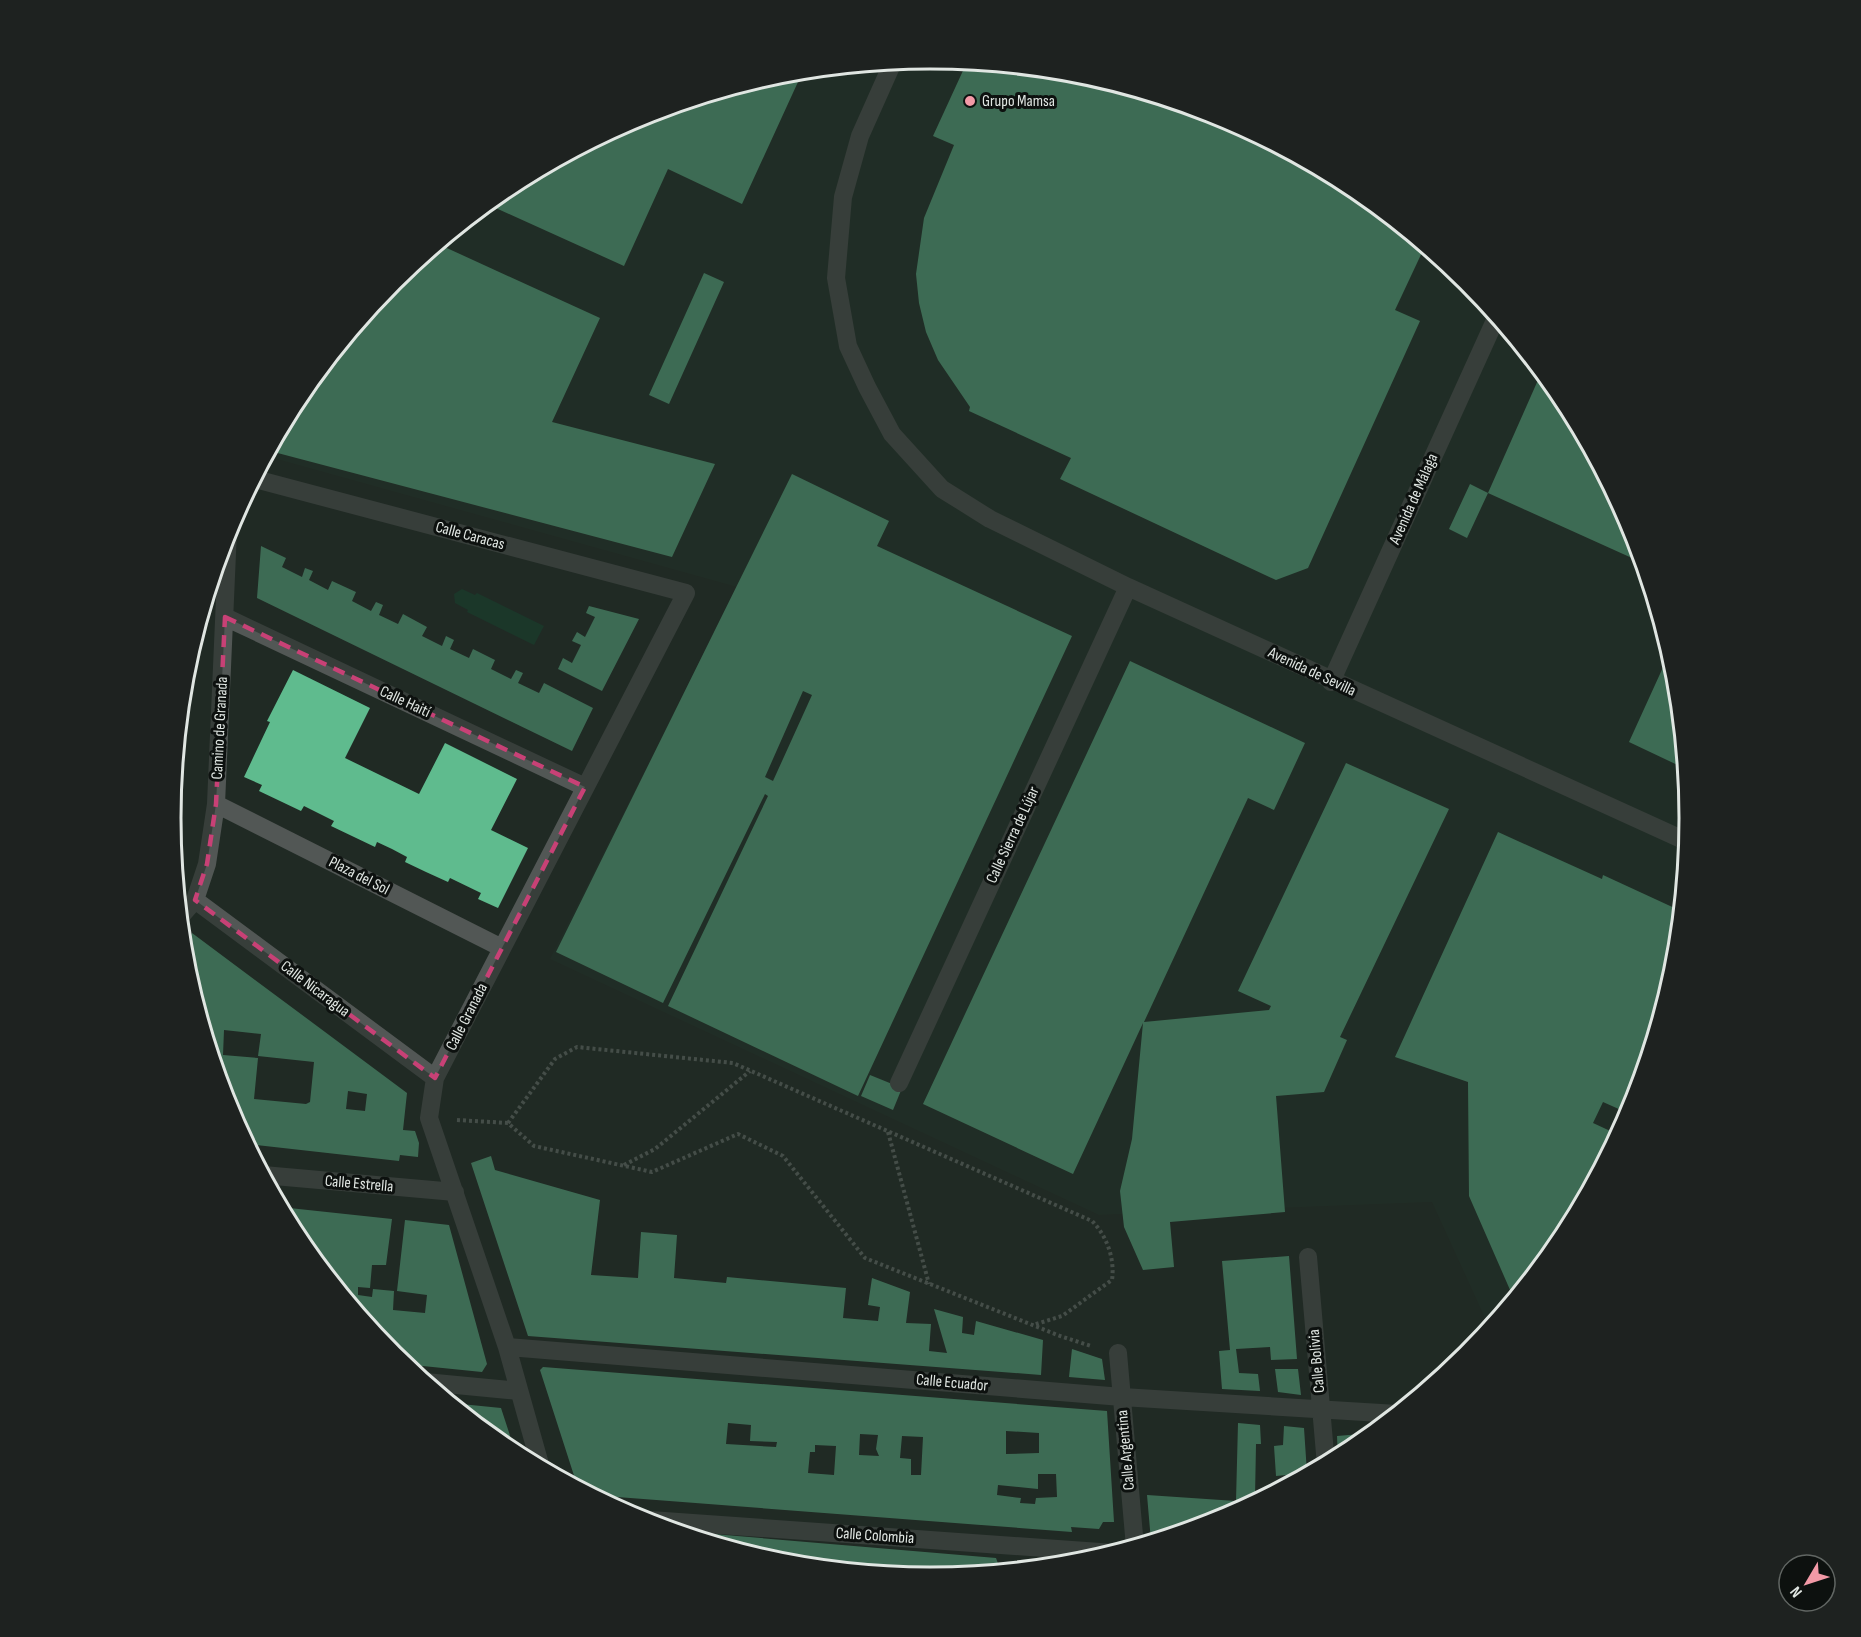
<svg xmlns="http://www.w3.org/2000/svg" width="1861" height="1637" viewBox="0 0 1861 1637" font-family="'Sofia Sans Condensed',sans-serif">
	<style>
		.built { fill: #213228 }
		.water { fill: #144730 }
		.building { fill: #5fbb8e; fill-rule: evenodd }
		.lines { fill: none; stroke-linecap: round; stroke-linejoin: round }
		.path { stroke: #707873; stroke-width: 4; stroke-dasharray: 3 3; stroke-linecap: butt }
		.minor { stroke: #525755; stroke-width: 18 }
		.marked { fill: none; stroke: #c84176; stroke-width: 4.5; stroke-dasharray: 12 8; stroke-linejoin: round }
		.poi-dot { fill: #f39aa7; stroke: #0d110f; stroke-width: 2 }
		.labels { text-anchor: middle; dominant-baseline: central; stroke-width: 6; stroke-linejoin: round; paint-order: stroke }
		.poi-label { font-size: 16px; fill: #e0e6e2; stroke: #0d110f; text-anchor: start }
		.street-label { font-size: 16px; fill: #e0e6e2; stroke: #0d110f }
		.rim { fill: none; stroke: #e0e6e2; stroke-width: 3 }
	</style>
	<rect width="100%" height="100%" fill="#202a24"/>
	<path class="built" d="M931,59L1079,73L1222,116L1353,187L1468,281L1563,397L1633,528L1676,671L1690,819L1676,967L1633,1110L1562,1241L1490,1329L1432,1202L1099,1215L550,959L737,587L266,456L299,396L393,281L509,186L640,116L783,73Z"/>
	<path class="water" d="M462,589L475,595L477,593L544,626L534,645L467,612L468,610L455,603L454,594Z"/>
	<path class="building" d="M967,62L1079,73L1222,116L1353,187L1425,246L1395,310L1420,321L1308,568L1276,580L1060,479L1071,458L969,411L970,407L938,360L926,332L919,303L916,274L924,218L954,145L933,136Z
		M803,71L742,204L668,169L624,266L487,204L509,186L640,116L783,73Z
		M438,244L600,318L552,422L715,464L672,557L270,451L299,396L393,281Z
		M704,273L724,282L669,404L649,395Z
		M1542,371L1563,397L1633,528L1643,563L1488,493Z
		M792,474L889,521L877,546L1072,636L858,1096L668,1006L768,796L765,794L663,1003L556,952ZM803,691L812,695L773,781L765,777Z
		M1470,484L1488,493L1467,538L1449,529Z
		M261,546L286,558L282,567L302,577L305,568L313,571L309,580L328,590L332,581L356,592L352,601L371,611L376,602L383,605L379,615L398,624L403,614L427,627L422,636L442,646L446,636L454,640L450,649L469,658L473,649L495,660L491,669L511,679L516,670L523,673L518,683L539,693L544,683L593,708L572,751L257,598Z
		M589,606L639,619L602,691L558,669L563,658L572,663L581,645L572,641L577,632L585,637L595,617L586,613Z
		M1670,652L1676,671L1686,769L1629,742Z
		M1130,661L1305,743L1274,810L1248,798L1144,1022L1269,1010L1271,1006L1238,991L1346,763L1449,809L1340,1037L1347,1040L1324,1092L1276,1096L1285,1212L1170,1222L1174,1267L1143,1270L1124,1227L1120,1191L1132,1139L1143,1023L1073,1174L923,1104Z
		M293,670L370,708L345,758L419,794L445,743L517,779L491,830L528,848L498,908L478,899L481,893L450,878L448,882L426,872L405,862L407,857L392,849L377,842L375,847L331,826L334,821L304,806L301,811L259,791L262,785L244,777L270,722L267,721Z
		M1498,832L1602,879L1603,875L1681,911L1676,967L1633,1110L1630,1114L1603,1102L1593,1123L1619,1135L1562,1241L1514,1299L1469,1196L1468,1082L1395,1057Z
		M192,933L407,1093L403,1130L415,1131L419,1143L418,1157L400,1155L399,1161L247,1144L228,1109L185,966L184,953ZM224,1030L261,1034L258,1056L314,1062L310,1102L306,1104L254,1099L258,1058L223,1055ZM348,1091L367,1094L365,1111L346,1109Z
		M870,1075L902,1088L893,1110L861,1096Z
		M491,1156L495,1170L600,1200L591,1275L638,1278L641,1232L677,1235L674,1278L726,1283L727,1277L846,1288L843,1318L878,1321L880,1307L868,1305L872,1278L910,1292L906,1323L931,1324L929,1351L947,1353L934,1309L963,1317L962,1333L974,1335L976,1321L1043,1340L1041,1375L528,1336L471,1163Z
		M280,1207L392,1219L386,1265H372L370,1288L358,1287V1295L372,1297L373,1289L394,1291L393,1310L425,1313L427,1295L397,1291L405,1220L449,1225L487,1364L482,1372L403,1364L393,1356L316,1262V1256L310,1255L298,1240Z
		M1289,1256L1297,1359L1271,1360L1270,1347L1236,1349L1239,1373L1258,1374L1260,1391L1222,1389L1219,1351L1230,1350L1222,1261Z
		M1072,1349L1102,1359L1105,1380L1069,1377Z
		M543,1367L1107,1411L1114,1522H1103L1099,1529L1071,1527L1072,1532L591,1495L578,1488L540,1370ZM728,1423L751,1425L750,1441L777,1442L776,1447L726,1444ZM1006,1431L1039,1433V1453L1006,1454ZM860,1434L878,1435L876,1449L879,1456L859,1455ZM902,1436L923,1437L921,1475H911V1459L900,1458ZM815,1445L836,1446L834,1475L808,1473L810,1452H815ZM1038,1474H1056L1057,1497L1036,1498L1035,1504L1020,1503L1021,1498L997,1495L998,1485L1038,1489Z
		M1275,1369H1298L1301,1395L1278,1392Z
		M451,1403L501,1408L516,1454L508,1450Z
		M1238,1423L1260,1425L1261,1444H1256L1255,1497L1269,1495L1221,1521L1151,1541L1147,1495L1236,1501Z
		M1284,1426L1304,1428L1307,1473L1276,1476L1274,1446L1283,1445Z
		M1373,1433L1352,1451L1338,1458L1337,1436Z
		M678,1531L996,1558L1001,1572L930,1578L782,1564Z
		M1038,1560L1080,1563V1564L1037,1568Z"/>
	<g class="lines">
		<path class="path" d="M457,1120L508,1123L534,1146L652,1172L738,1134L783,1156L865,1258L1060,1336L1091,1346
			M508,1123L555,1059L577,1047L733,1063L1092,1221C1107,1236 1115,1259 1112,1280L1062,1316L1033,1325
			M888,1132L929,1284
			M624,1165L655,1149L750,1071"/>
		<path class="minor" d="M893,62L860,136L843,197L836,278L848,346L867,387L892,434L942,489L990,519L1128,587L1688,842
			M255,479L686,593L435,1078L429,1118L507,1347L541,1468
			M225,617L585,787
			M1331,682L1497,316
			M216,804L502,948
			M195,900L435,1078
			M180,917L195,900L207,864L216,804L228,530
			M899,1083L1128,587
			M263,1175L455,1192
			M1308,1257L1326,1465
			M507,1347L1122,1397L1397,1414
			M1118,1353L1135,1547
			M425,1382L519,1391
			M636,1519L1114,1553"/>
	</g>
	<path d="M0 0H1861V1637H0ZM225,617L585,787L435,1078L195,900L207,864L216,804Z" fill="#202a24" fill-opacity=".55" fill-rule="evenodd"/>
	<path class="marked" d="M225,617L585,787L435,1078L195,900L207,864L216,804Z"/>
	<circle class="poi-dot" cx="970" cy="101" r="6"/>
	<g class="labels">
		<g class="poi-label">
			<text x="982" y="101">Grupo Mamsa</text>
		</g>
		<g class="street-label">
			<text transform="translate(1414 499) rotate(-66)">Avenida de Málaga</text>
			<text transform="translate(470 536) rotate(15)">Calle Caracas</text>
			<text transform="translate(1312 672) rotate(25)">Avenida de Sevilla</text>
			<text transform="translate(405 702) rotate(25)">Calle Haití</text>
			<text transform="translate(220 728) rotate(-87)">Camino de Granada</text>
			<text transform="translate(1013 835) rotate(-65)">Calle Sierra de Lújar</text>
			<text transform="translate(359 876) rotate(27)">Plaza del Sol</text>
			<text transform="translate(315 989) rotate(37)">Calle Nicaragua</text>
			<text transform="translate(467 1017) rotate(-63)">Calle Granada</text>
			<text transform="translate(359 1184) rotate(5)">Calle Estrella</text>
			<text transform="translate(1317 1361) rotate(-95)">Calle Bolivia</text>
			<text transform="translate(952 1383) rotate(5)">Calle Ecuador</text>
			<text transform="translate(1126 1450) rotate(-95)">Calle Argentina</text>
			<text transform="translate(875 1536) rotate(4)">Calle Colombia</text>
		</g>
	</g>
	<path d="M0 0H1861V1637H0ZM181 818a749 749 0 1 1 1498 0a749 749 0 1 1-1498 0Z" fill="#1e2220" fill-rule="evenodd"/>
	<path class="rim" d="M181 818a749 749 0 1 1 1498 0a749 749 0 1 1-1498 0Z"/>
	<g transform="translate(1807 1583) rotate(231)"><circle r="28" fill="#0d110f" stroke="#616663" stroke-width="1.5"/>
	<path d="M0-4.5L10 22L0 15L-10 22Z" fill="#f39aa7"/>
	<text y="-9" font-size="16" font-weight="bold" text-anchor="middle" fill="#e0e6e2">N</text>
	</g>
</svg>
